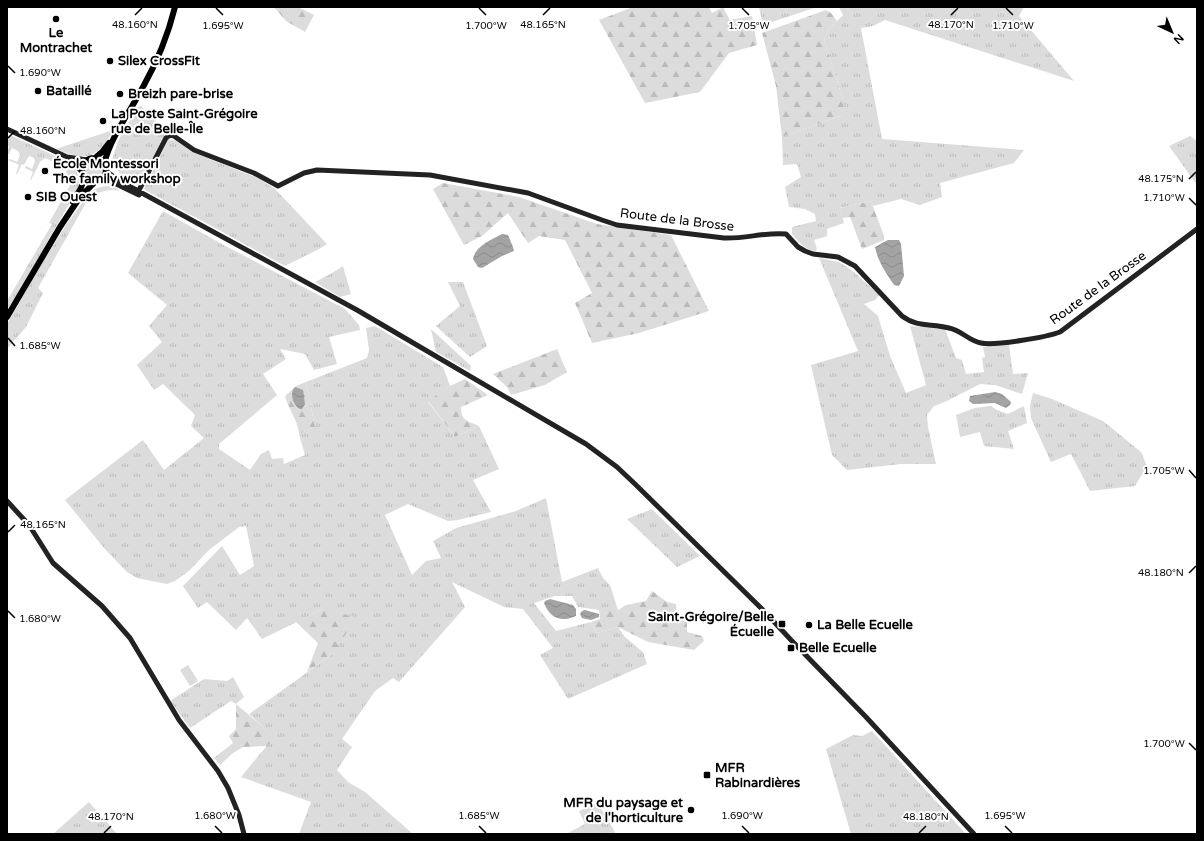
<svg xmlns="http://www.w3.org/2000/svg" width="1204" height="841" viewBox="0 0 1204 841" font-family="'Varela Round',sans-serif">
	<style>
		.grass { fill: url(#grass-tufts) }
		.forest { fill: url(#forest-firs) }
		.pitch { fill: #dcdcdc }
		.water { fill: url(#water-waves) }
		.lines { fill: none; stroke-linecap: round; stroke-linejoin: round }
		.secondary { stroke: #222; stroke-width: 5 }
		.primary { stroke: #000; stroke-width: 6 }
		.ticks { fill: none; stroke: #000; stroke-width: 1.5 }
		.poi-dot { fill: #000; stroke: #fff; stroke-width: 1.5 }
		.labels { text-anchor: middle; dominant-baseline: central; stroke-width: 4; stroke-linejoin: round; paint-order: stroke }
		.poi-label { font-size: 13px; font-weight: bold; fill: #000; stroke: #fff; text-anchor: start }
		.street-label { font-size: 13px; fill: #000; stroke: #fff }
		.ticks-label { font-size: 10px; text-anchor: middle; fill: #000; stroke: #fff; stroke-width: 4; stroke-linejoin: round; paint-order: stroke }
	</style>
	<defs>
		<pattern id="grass-tufts" width="24" height="20" patternUnits="userSpaceOnUse"><rect width="24" height="20" fill="#dcdcdc"/><path d="M3 7l-1-3M5 7V3M7 7l1-3M15 17l-1-3M17 17v-4M19 17l1-3" fill="none" stroke="#bbb"/></pattern>
		<pattern id="forest-firs" width="22" height="20" patternUnits="userSpaceOnUse"><rect width="22" height="20" fill="#dcdcdc"/><path d="M5 1l3.5 6h-7zM16 11l3.5 6h-7z" fill="#bbb"/></pattern>
		<pattern id="water-waves" width="16" height="10" patternUnits="userSpaceOnUse"><rect width="16" height="10" fill="#a3a3a3"/><path d="M0 5q4-4 8 0t8 0" fill="none" stroke="#8b8b8b"/></pattern>
	</defs>
	<rect width="100%" height="100%" fill="#fff"/>
	<path class="grass" d="M759,7H817L763,25Z
		M839,7H1024L1019,16L1074,81L885,20L873,26L861,28L882,139L1024,150L1014,163L940,183L942,197L920,205L901,199L873,206L871,201L840,208L844,223L827,229V236L814,240L817,249L815,251C805,250 798,241 792,234V227L816,221L815,214L805,209L789,207L785,187L801,177L797,164L783,165L782,137L843,115V100L824,39L828,30L843,15Z
		M141,106L162,128L165,133L164,136L138,185L121,176L112,160L118,141L138,107Z
		M115,128C97,158 89,163 56,149L110,131Z
		M10,135L68,162C74,167 80,174 79,182C77,195 67,207 61,218C43,249 26,280 7,310V301L52,224L49,223L70,185L65,167L45,158L40,162L31,180H30L33,172L25,168L26,166L32,169L35,161L34,158L29,156L24,165L22,164L17,174L16,173L19,165L8,160L10,159L17,162L20,155L18,151L12,148L9,154H7L9,146L7,145V136Z
		M1190,136L1197,141V185L1169,146Z
		M169,139L176,141L192,152L258,178L275,189L327,244L319,249L285,266L145,190L144,188Z
		M85 170a9 9 0 1 1 18 0a9 9 0 1 1-18 0Z
		M106,186L115,187L120,191C109,188 95,192 87,201L38,288L43,293L26,327L7,349V324L44,260L66,225L90,192L97,188Z
		M163,211L220,243L345,309L359,325L360,330L329,337L337,364L314,370L305,354L280,349L286,359L263,374L277,395L219,444V449L250,470L261,454L269,450L272,459L283,458L284,464L305,455L299,434L315,427L306,382L367,358L369,350L366,328L375,326L443,367L450,386L428,402L455,437L479,426L499,469L473,480L491,512L458,520L448,521L408,504L385,515L412,575L426,561L441,558L433,541L456,528L516,511L546,498L562,582L598,568L603,578L610,585L618,610L606,611L578,607L572,596H555L534,603L556,631L591,622L597,633L618,627L625,637L643,652L647,664L568,699L540,655L553,648L523,609L504,607L452,582L465,607L399,682L393,678L375,691L342,739L352,747L337,770L348,782L365,792L413,834H299L311,802L241,777L274,737L249,714L334,653L323,609L262,639L247,618L236,630L207,602L198,608L183,586L222,546L240,575L254,566L246,526L239,527L209,550L190,570L175,581L167,584L137,578L127,572L104,548L65,500L143,440L164,470L204,438L191,426L195,415L163,384L154,390L137,365L162,342L149,326L167,305L128,273Z
		M819,258L839,262L854,272L879,295L875,300L864,304L878,316L890,356L906,393L926,385L910,326L945,329L956,358L962,360L966,374L984,372L982,358L985,357L983,347L1009,345L1013,374L1028,373L1022,394L995,385L980,384L947,401L934,406L927,415L928,427L936,464H901L847,470L832,455L811,365L858,351Z
		M343,266L351,294L340,297L315,282L332,273Z
		M448,282H463L487,346L470,357L436,326L460,306Z
		M431,329L469,364L471,366L470,371L436,352Z
		M1033,393L1052,399L1103,421L1141,452L1147,466L1135,486L1090,491L1071,454L1051,462L1031,418L1030,406Z
		M991,406L997,410L1008,414L1024,406L1027,423L1008,431L1014,449L984,446L980,432L960,437L956,415L975,408Z
		M652,509L700,556L677,567L627,519Z
		M233,677L244,697L236,704L231,701L190,728L170,701L204,679L227,681Z
		M872,731L966,834H851L826,749L853,735L862,736Z
		M89,802L117,834H53Z
		M598,803L616,834H566L585,824L579,811Z"/>
	<path class="forest" d="M274,7H298L314,15L305,32L286,21Z
		M633,7H709L712,13L723,7L730,20L752,16L757,45L729,53L700,92L645,103L599,20Z
		M826,10L831,13L837,21L828,30L824,39L843,100V115L782,137L776,86L762,33Z
		M443,183L519,197L597,224L671,235L709,311L639,333L592,343L575,303L592,293L565,240L539,236L528,243L508,213L482,236L464,245L433,189Z
		M871,201L884,236V240L862,249L850,217L842,218L840,208Z
		M557,349L567,372L545,385L511,395L507,387L493,374Z
		M465,379L488,395L461,407C461,421 468,421 479,426L455,437L428,401L450,386Z
		M306,382L315,427L299,434C299,423 288,408 285,396L296,386Z
		M652,591L667,602L676,604L677,618L687,619V632L702,636L704,641L694,650L648,642L618,627L597,633L591,622L600,619L599,610H618L626,605L646,601Z
		M323,609L356,617L334,653L307,672L318,643L296,622Z
		M236,704L275,737L267,746L243,747L233,753L220,765L214,758L233,743L229,736L236,729Z"/>
	<path class="pitch" d="M188,665L198,681L190,686L180,670Z"/>
	<path class="water" d="M502,234L508,235L513,247L514,251L502,256L482,268L478,267L473,259C475,246 491,240 502,234Z
		M888,240H899L901,244L904,276L899,286L894,285C886,273 878,262 875,247Z
		M295,387L303,390L305,404L302,409H300C293,405 289,393 295,387Z
		M995,392L1002,394L1011,402L1010,405L1006,408L995,403L973,404L969,401L970,396Z
		M550,599L573,605L576,609V616C561,623 550,618 544,603L545,601Z
		M585,610L599,614V617L591,620L582,618L580,614L582,611Z"/>
	<g class="lines">
		<path class="secondary" d="M7,129L67,157L87,160
			M68,158L81,171
			M106,171L118,180L357,310L586,444L617,467L635,484L764,611L791,640L866,717L974,834
			M101,181L112,182L139,195
			M137,194L166,138L171,134L194,150L254,173L278,186L304,173L317,170L430,175L528,193L602,220L617,225L724,238C745,239 765,232 786,234L798,247L805,251L813,254L838,257L855,266L902,316C918,328 931,323 949,328C961,330 969,341 981,343C995,346 1047,337 1060,332L1197,229
			M7,501L29,525L53,563L102,606L130,638L179,720L218,771L228,788L239,815L244,834"/>
		<path class="primary" d="M82 170a12 12 0 1 1 24 0a12 12 0 1 1-24 0Z
			M95,158L102,152L109,143
			M104,164C111,136 130,112 143,87C157,62 168,35 175,7
			M73,202L81,188L84,178
			M7,317L60,227L80,197L94,183"/>
	</g>
	<path class="ticks" d="M216,8L223,15M479,8L486,15M742,8L749,15M1006,8L1013,15M135,15L142,8M543,15L550,8M951,15L958,8M8,66L15,73M8,138L15,131M1189,179L1196,172M1189,198L1196,205M8,338L15,346M1189,470L1196,478M8,532L15,525M1189,573L1196,566M8,611L15,618M1189,743L1196,750M215,826L222,833M479,826L486,833M742,826L749,833M1005,826L1012,833M104,833L111,826M919,833L926,826"/>
	<g class="poi-dot">
		<circle cx="56" cy="19" r="4"/>
		<circle cx="110" cy="61" r="4"/>
		<circle cx="38" cy="91" r="4"/>
		<circle cx="120" cy="94" r="4"/>
		<circle cx="103" cy="121" r="4"/>
		<circle cx="45" cy="171" r="4"/>
		<circle cx="28" cy="197" r="4"/>
		<rect x="778" y="620" width="8" height="8" rx="2"/>
		<circle cx="809" cy="625" r="4"/>
		<rect x="787" y="644" width="8" height="8" rx="2"/>
		<rect x="703" y="771" width="8" height="8" rx="2"/>
		<circle cx="691" cy="810" r="4"/>
	</g>
	<g class="labels">
		<g class="poi-label">
			<text x="56" y="33" text-anchor="middle">Le<tspan x="56" dy="15">Montrachet</tspan></text>
			<text x="118" y="61">Silex CrossFit</text>
			<text x="46" y="91">Bataillé</text>
			<text x="128" y="94">Breizh pare-brise</text>
			<text x="111" y="114">La Poste Saint-Grégoire<tspan x="111" dy="15">rue de Belle-Île</tspan></text>
			<text x="53" y="164">École Montessori<tspan x="53" dy="15">The family workshop</tspan></text>
			<text x="36" y="197">SIB Ouest</text>
			<text x="774" y="617" text-anchor="end">Saint-Grégoire/Belle<tspan x="774" dy="15">Écuelle</tspan></text>
			<text x="817" y="625">La Belle Ecuelle</text>
			<text x="799" y="648">Belle Ecuelle</text>
			<text x="715" y="768">MFR<tspan x="715" dy="15">Rabinardières</tspan></text>
			<text x="683" y="803" text-anchor="end">MFR du paysage et<tspan x="683" dy="15">de l'horticulture</tspan></text>
		</g>
		<g class="street-label">
			<text transform="translate(677 220) rotate(7)">Route de la Brosse</text>
			<text transform="translate(1098 288) rotate(-36)">Route de la Brosse</text>
		</g>
	</g>
	<g class="ticks-label">
		<text x="135" y="28">48.160°N</text>
		<text x="543" y="28">48.165°N</text>
		<text x="951" y="28">48.170°N</text>
		<text x="223" y="29">1.695°W</text>
		<text x="486" y="29">1.700°W</text>
		<text x="749" y="29">1.705°W</text>
		<text x="1013" y="29">1.710°W</text>
		<text x="40" y="76">1.690°W</text>
		<text x="43" y="134">48.160°N</text>
		<text x="1161" y="182">48.175°N</text>
		<text x="1164" y="201">1.710°W</text>
		<text x="40" y="349">1.685°W</text>
		<text x="1164" y="474">1.705°W</text>
		<text x="43" y="528">48.165°N</text>
		<text x="1161" y="576">48.180°N</text>
		<text x="40" y="622">1.680°W</text>
		<text x="1164" y="747">1.700°W</text>
		<text x="215" y="819">1.680°W</text>
		<text x="479" y="819">1.685°W</text>
		<text x="742" y="819">1.690°W</text>
		<text x="1005" y="819">1.695°W</text>
		<text x="111" y="820">48.170°N</text>
		<text x="926" y="820">48.180°N</text>
	</g>
	<rect width="1204" height="841" fill="none" stroke="#000000" stroke-width="16"/>
	<g transform="translate(1172 32) rotate(136)" stroke="#ffffff" stroke-width="3" paint-order="stroke">
	<path d="M0-3L7 15L0 10L-7 15Z" fill="#000000"/>
	<text y="-6" font-size="11" font-weight="bold" text-anchor="middle" fill="#000000">N</text>
	</g>
</svg>
